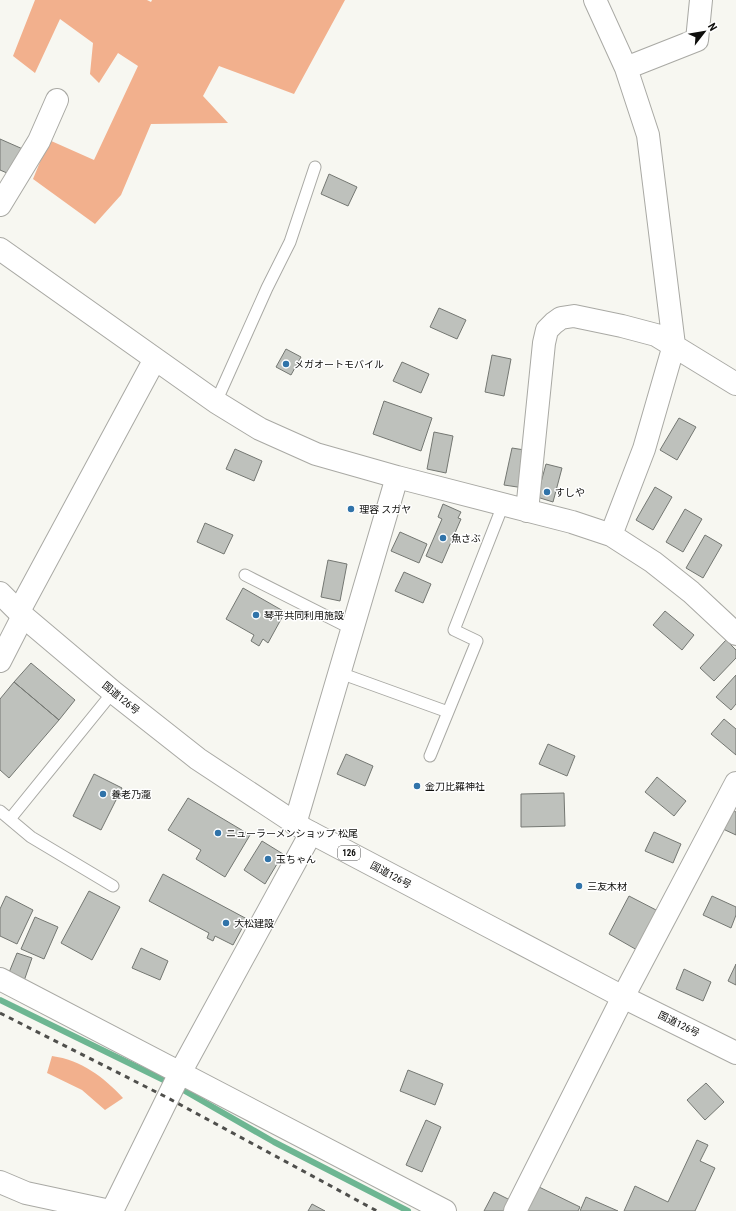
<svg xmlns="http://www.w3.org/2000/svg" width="736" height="1211" viewBox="0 0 736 1211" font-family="'Roboto Condensed','Noto Sans JP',sans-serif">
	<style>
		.forest { fill: #f2b08d }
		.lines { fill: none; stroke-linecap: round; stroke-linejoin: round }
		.stream { stroke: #6db692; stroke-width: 6 }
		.building { fill: #bec1bc; stroke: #747772 }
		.lane-casing { stroke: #a9a9a4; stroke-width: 13 }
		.street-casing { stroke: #a9a9a4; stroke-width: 24 }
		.highway-casing { stroke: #a9a9a4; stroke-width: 24 }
		.lane { stroke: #fff; stroke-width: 11 }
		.street { stroke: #fff; stroke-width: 22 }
		.highway { stroke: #fff; stroke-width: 22 }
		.rail { stroke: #4f4f4c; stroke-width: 3; stroke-dasharray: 5 5; stroke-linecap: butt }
		.poi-dot { fill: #3073a9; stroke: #fff; stroke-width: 1.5 }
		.labels { text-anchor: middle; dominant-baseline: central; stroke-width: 3; stroke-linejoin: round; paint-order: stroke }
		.shield { fill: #fff; stroke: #575756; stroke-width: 1 }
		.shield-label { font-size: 9px; font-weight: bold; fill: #0f0f0d }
		.poi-label { font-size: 10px; fill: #0f0f0d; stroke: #fff; text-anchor: start }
		.street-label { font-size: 10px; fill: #0f0f0d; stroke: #fff }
	</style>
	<rect width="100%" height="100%" fill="#f7f7f1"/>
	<path class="forest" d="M35,0H147L151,2L152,0H345L294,94L219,66L203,96L228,123L151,124L121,195L95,224L33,179L49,140L94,160L138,66L118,53L99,83L90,74L93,43L60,19L35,73L13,56Z
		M52,1056C81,1060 104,1077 123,1098L105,1110L82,1090L47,1073Z"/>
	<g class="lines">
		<path class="stream" d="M0,1000L178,1087L274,1142L408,1211"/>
	</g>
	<path class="building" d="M0,139L25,150L14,176L0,170Z
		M329,174L357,187L348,206L321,194Z
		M439,308L466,320L457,339L430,327Z
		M286,349L301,357L291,375L276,367Z
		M492,355L511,359L504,396L485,392Z
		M402,362L429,374L421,393L393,381Z
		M384,401L432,418L421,451L373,434Z
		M679,418L696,427L677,460L660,450Z
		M434,432L453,436L446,473L427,469Z
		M512,448L531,451L524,488L504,485Z
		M235,449L262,461L254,481L226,469Z
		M546,464L562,468L553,502L537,497Z
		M655,487L672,497L653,530L636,520Z
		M443,504L461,512L458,518L461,519L442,563L426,556L442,519L438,517Z
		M685,509L702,519L683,552L666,542Z
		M205,523L233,535L224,554L197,542Z
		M400,532L427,544L419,563L391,551Z
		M705,535L722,545L703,578L686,568Z
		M328,560L347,564L340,601L321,597Z
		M404,572L431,584L423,603L395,591Z
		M243,588L285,612L268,643L263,639L259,646L251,641L254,635L226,619Z
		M665,611L694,635L682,650L653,625Z
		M726,640L736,650V658L714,681L700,668Z
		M31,663L75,700L59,720L14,682Z
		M736,675V704L731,710L716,697Z
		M14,682L59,720L9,778L0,770V699Z
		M724,719L736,729V755L711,734Z
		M548,744L575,756L567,776L539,764Z
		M346,754L373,766L365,786L337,774Z
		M94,774L122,788L101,830L73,816Z
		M657,777L686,801L674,816L645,792Z
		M564,793L565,826L521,827V794Z
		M188,798L250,835L225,877L196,859L201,850L168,830Z
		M732,810L736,812V835L723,829Z
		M654,832L681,844L673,863L645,851Z
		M262,841L283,854L265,884L244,870Z
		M163,874L247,919L233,945L215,936L213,941L207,938L209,933L149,901Z
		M89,891L120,907L92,960L61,943Z
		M6,896L33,910L17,944L0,936V909Z
		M629,896L658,911L637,950L609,934Z
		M712,896L736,907V915L731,928L703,915Z
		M35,917L58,927L44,959L21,949Z
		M141,948L168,961L160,980L132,968Z
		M17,953L32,958L24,981L8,975Z
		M736,964V985L728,981Z
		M684,969L711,982L703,1001L676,989Z
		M408,1070L443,1084L435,1105L400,1091Z
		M706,1083L724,1102L705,1120L687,1100Z
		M426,1120L441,1127L422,1172L406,1165Z
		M697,1140L708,1145L700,1161L715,1168L695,1211H624L635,1186L668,1202Z
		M537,1186L580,1207L578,1211H525Z
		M494,1192L510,1200L505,1211H484Z
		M586,1197L618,1211H580Z
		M312,1204L325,1211H308Z"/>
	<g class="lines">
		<g class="lane-casing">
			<path id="lane" d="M216,402L267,288L290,242L315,167
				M245,575L352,629
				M340,673L448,712
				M430,756L477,641L454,630L503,505
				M0,811L31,837L113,886
				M10,819L113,692"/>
		</g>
		<g class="street-casing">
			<path id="street" d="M595,0L626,68L648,135L674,345L644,449L611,535
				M626,68L697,40L701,0
				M0,205L39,141L57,100
				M0,249L216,402L260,429L316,454L397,477L572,522L611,535L653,562L691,592L736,634
				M527,511L544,343L547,330L554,323L561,318L574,316L622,326L656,335L736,384
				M19,611L155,359
				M0,661L23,616
				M295,824L397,477
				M0,979L445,1211
				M0,1182L26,1193L110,1211
				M112,1211L180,1073L311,833
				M515,1211L623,997L736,783"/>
		</g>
		<g class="highway-casing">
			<path id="highway" d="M0,593L23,616L113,692L198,759L304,829L623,997L736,1053"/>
		</g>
		<use href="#lane" class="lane"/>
		<use href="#street" class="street"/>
		<use href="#highway" class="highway"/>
		<path class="rail" d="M0,1013L168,1098L377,1211"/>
	</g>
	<g class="poi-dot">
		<circle cx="286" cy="364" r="4"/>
		<circle cx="547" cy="492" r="4"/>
		<circle cx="351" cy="509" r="4"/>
		<circle cx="443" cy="538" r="4"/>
		<circle cx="256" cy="615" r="4"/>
		<circle cx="417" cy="786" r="4"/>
		<circle cx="103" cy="794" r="4"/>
		<circle cx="218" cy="833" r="4"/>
		<circle cx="268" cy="859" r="4"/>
		<circle cx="579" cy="886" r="4"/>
		<circle cx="226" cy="923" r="4"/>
	</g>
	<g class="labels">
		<rect class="shield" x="338" y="846" width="22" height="14" rx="3"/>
		<g class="shield-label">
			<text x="349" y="853">126</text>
		</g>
		<g class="poi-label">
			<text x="294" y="364">メガオートモバイル</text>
			<text x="555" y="492">すしや</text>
			<text x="359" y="509">理容 スガヤ</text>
			<text x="451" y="538">魚さぶ</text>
			<text x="264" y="615">琴平共同利用施設</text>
			<text x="425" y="786">金刀比羅神社</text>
			<text x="111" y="794">養老乃瀧</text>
			<text x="226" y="833">ニューラーメンショップ 松尾</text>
			<text x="276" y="859">玉ちゃん</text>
			<text x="587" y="886">三友木材</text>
			<text x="234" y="923">大松建設</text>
		</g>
		<g class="street-label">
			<text transform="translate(121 698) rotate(39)">国道126号</text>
			<text transform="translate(391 875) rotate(28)">国道126号</text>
			<text transform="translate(679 1024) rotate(26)">国道126号</text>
		</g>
	</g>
	<g transform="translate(704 32) rotate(59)" stroke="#ffffff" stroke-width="3" paint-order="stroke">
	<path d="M0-3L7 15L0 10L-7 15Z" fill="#0f0f0d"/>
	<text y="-6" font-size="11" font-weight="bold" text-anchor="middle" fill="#0f0f0d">N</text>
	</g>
</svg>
